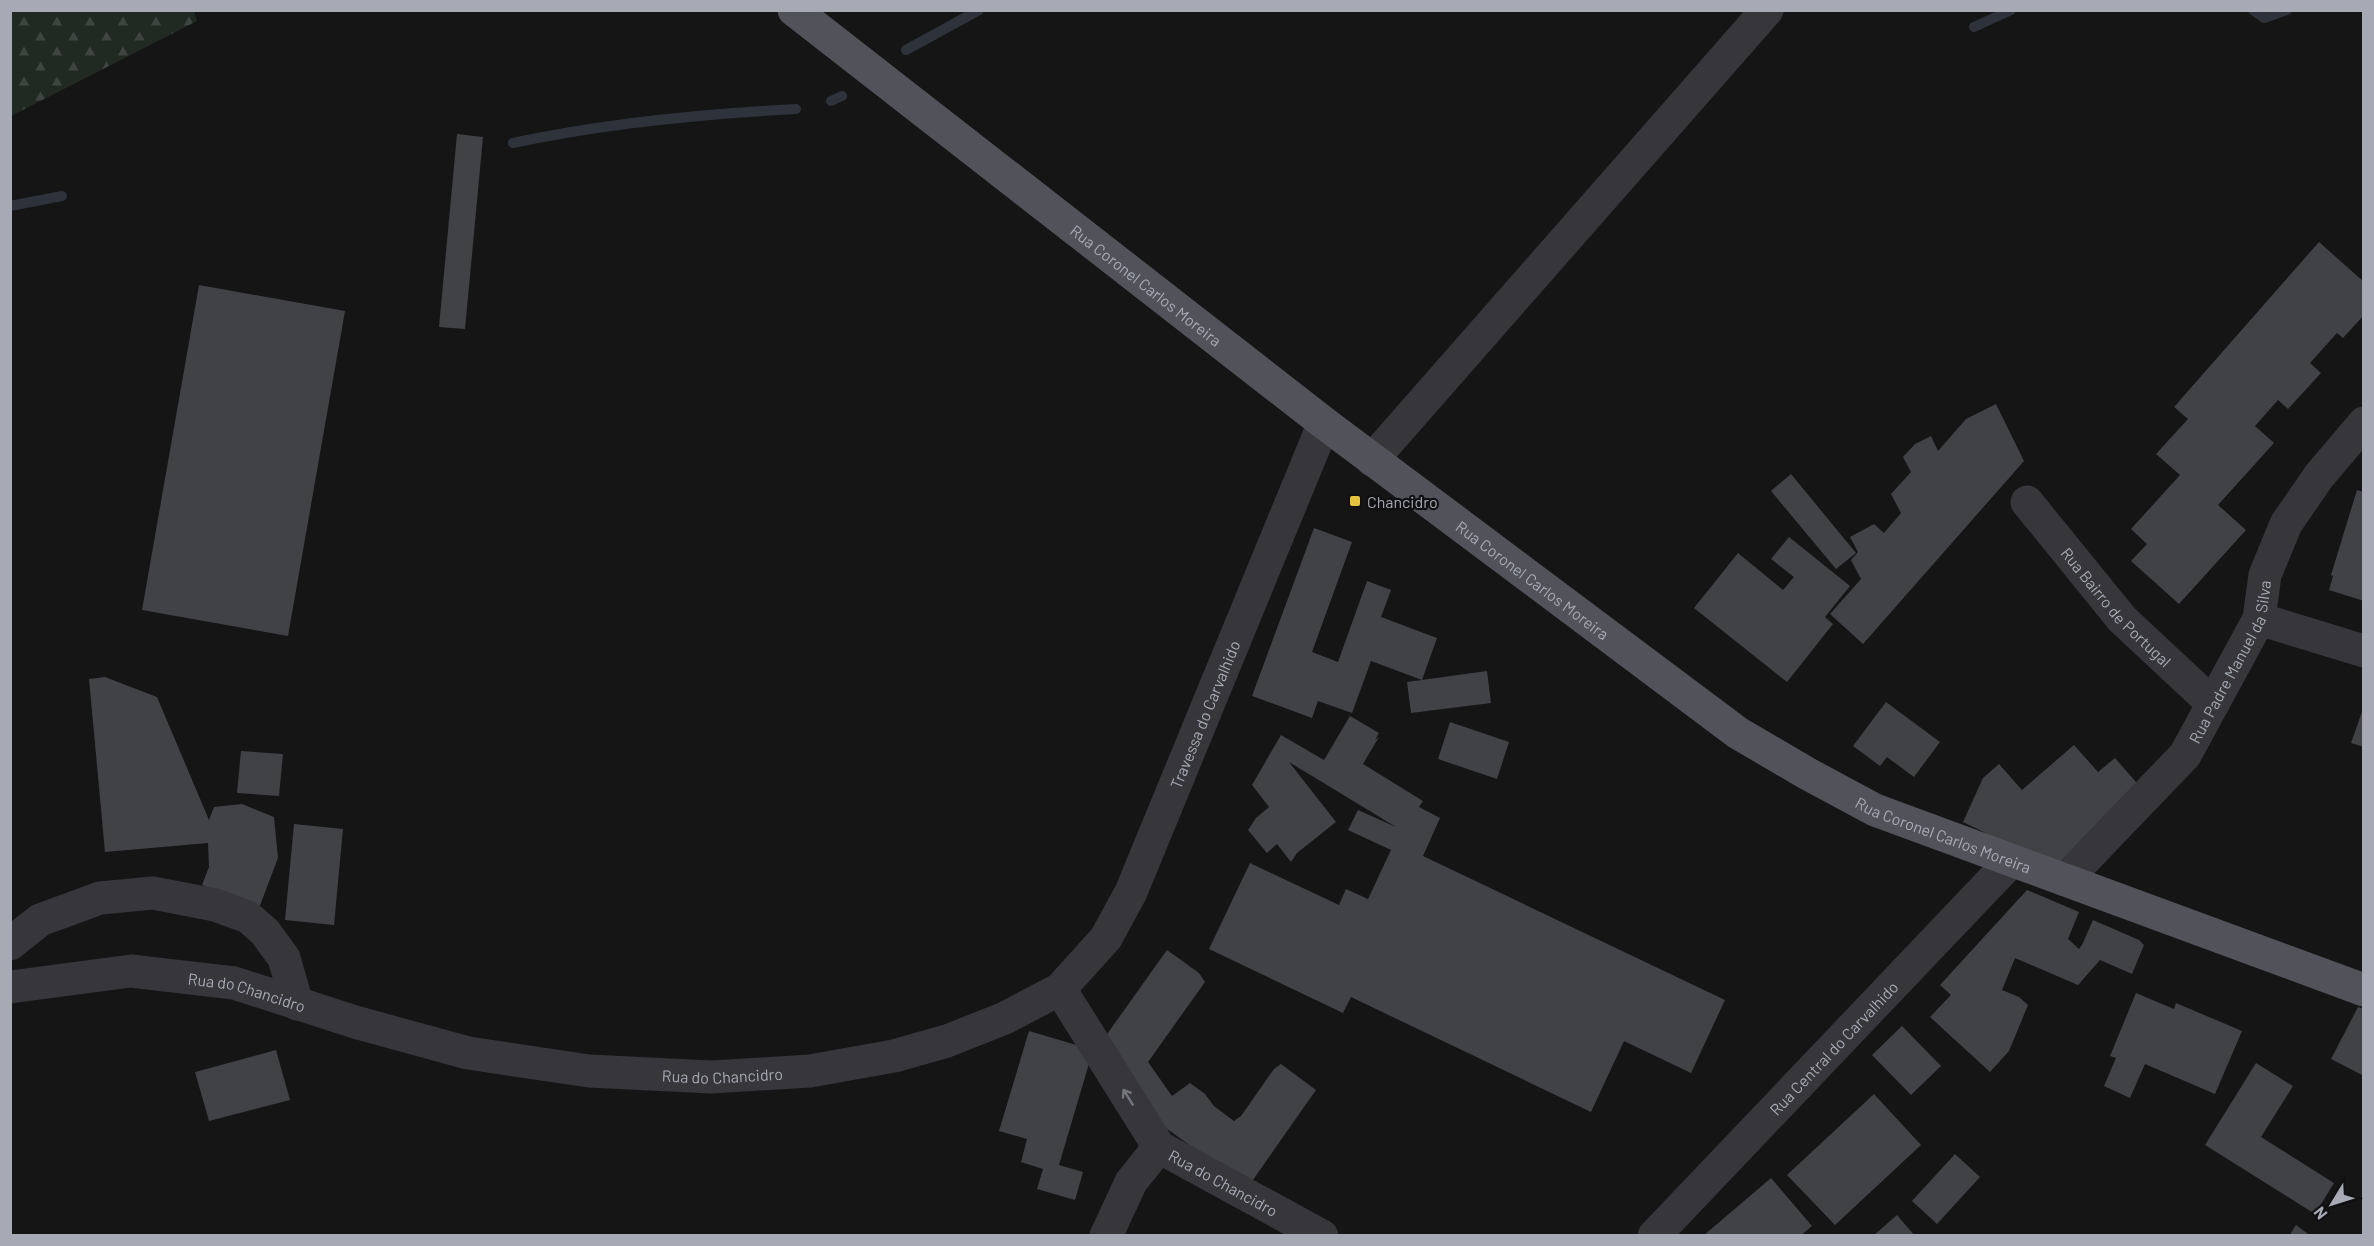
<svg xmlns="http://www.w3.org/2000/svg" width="2374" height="1246" viewBox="0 0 2374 1246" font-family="Barlow,sans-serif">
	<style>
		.forest { fill: url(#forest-firs) }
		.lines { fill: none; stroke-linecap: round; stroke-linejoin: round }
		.stream { stroke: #2e333b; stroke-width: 10 }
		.building { fill: #414246 }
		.minor { stroke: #36363b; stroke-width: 33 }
		.major { stroke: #52535a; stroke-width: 33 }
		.oneway { stroke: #74767e }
		.poi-dot { fill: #e5c33e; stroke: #101011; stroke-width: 2 }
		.labels { text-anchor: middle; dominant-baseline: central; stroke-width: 4.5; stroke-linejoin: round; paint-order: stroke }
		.street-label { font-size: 16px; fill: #a7aab5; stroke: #101011 }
		.poi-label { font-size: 16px; fill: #a7aab5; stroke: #101011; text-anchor: start }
	</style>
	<defs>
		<pattern id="forest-firs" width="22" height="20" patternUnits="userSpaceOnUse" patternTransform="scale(1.5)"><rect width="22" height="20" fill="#212923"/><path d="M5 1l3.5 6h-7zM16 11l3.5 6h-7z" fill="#3e4541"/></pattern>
	</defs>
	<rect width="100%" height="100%" fill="#151516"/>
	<path class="forest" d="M11,10L194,11L197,21L11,116Z"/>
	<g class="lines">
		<path class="stream" d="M2253,10L2264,18L2287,10
			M1974,27L2011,10
			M906,50L979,10
			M831,101L842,96
			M513,143C606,123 701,114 796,109
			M10,206L62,196"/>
	</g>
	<path class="building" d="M457,134L483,137L465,329L439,327Z
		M2319,242L2364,282V315L2343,338L2337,333L2310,363L2321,373L2288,409L2278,400L2255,426L2274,443L2218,505L2246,530L2179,604L2131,561L2147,544L2131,529L2180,475L2156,454L2188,419L2174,407Z
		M199,285L345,311L288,636L142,610Z
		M1996,404L2024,461L1863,644L1830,614L1861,579L1851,560L1858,552L1850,537L1874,524L1884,533L1901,513L1891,494L1911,472L1903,457L1915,444L1931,436L1938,451L1966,419Z
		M1791,474L1856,553L1836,569L1771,491Z
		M2357,490L2364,492V601L2329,590L2333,576L2331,575Z
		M1314,528L1352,542L1312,652L1338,662L1367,581L1391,590L1381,617L1437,638L1422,680L1371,661L1352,713L1318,701L1312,718L1252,696Z
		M1789,537L1850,586L1825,617L1833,624L1787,682L1694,608L1738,553L1783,590L1794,577L1771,559Z
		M1487,671L1491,703L1411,713L1407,682Z
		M105,677L157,697L209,820L214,807L242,804L274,817L278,858L259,908L202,885L209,867L208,843L105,852L89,679Z
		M1886,702L1940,742L1914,777L1887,757L1880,766L1853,746Z
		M2363,709H2364V747L2351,743Z
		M1350,716L1379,733L1375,740L1379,737L1363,764L1423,801L1419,807L1440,818L1423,856L1725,1000L1691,1073L1624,1041L1591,1112L1351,997L1343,1013L1209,949L1250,863L1339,905L1346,889L1368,899L1391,850L1348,830L1358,810L1396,827L1289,762L1336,822L1297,853L1291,862L1277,844L1267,853L1248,830L1256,818L1269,807L1252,785L1281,735L1324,760Z
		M1450,722L1509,742L1497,779L1438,759Z
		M2074,745L2098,772L2115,758L2143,790L2055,867L1963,822L1983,778L1999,764L2022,790Z
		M241,751L283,754L279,796L237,793Z
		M294,824L343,829L334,925L285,920Z
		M2027,890L2079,912L2068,939L2079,949L2082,945L2093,920L2139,940L2144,945L2132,974L2100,960L2078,985L2015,958L2002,990L2019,997L2028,1005L2009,1051L1990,1072L1930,1017L1951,995L1940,985Z
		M1167,950L1199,973L1205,982L1148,1062L1172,1096L1190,1083L1205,1094L1214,1106L1234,1121L1241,1116L1274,1069L1281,1064L1316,1090L1248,1187L1138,1108L1095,1051Z
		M2136,993L2174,1009L2176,1003L2242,1031L2215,1094L2145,1064L2130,1098L2104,1086L2116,1058L2110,1056Z
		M2358,1007L2364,1009V1076L2331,1059Z
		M1902,1026L1941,1066L1911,1095L1872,1055Z
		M1029,1031L1093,1050L1059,1165L1083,1172L1075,1200L1037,1189L1043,1169L1021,1162L1027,1139L999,1131Z
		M276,1050L290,1100L209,1121L195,1072Z
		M2256,1063L2293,1086L2261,1137L2334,1183L2315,1214L2205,1145Z
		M1874,1094L1921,1145L1835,1225L1787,1175Z
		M1955,1154L1980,1177L1937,1224L1912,1201Z
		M1771,1178L1812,1226L1800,1236H1703Z
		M1897,1215L1915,1236H1873Z
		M2296,1225L2311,1236H2289Z"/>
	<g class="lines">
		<g class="minor">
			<path d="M1372,460L1767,10"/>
			<path id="s1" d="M2027,502L2122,619L2213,704"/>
			<path d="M2259,619L2364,651"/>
			<path id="s2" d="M2065,880L2185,755L2259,619L2265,575L2286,524L2319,476L2364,423"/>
			<path d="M10,944L40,920L100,898L153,893L215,905L248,917L265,932L284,958L297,1004"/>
			<path id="s3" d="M10,987L131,971L234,983L355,1022L468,1053L589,1071L711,1077L810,1071L894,1056L947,1041L1005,1018L1060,989L1106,938L1131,892L1324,423"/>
			<path id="s4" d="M1060,989L1159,1147L1322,1236"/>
			<path d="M1106,1236L1131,1182L1159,1147"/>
			<path id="s5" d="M1654,1236L2011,861"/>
		</g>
		<path class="major" id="s6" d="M794,10L1324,423L1738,733L1808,774L1875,810L2364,990"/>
	</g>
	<defs><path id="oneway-shaft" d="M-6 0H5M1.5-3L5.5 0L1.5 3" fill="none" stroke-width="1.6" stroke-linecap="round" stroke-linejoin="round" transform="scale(1.5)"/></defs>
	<use class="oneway" href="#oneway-shaft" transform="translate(1128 1097) rotate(-122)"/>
	<rect class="poi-dot" x="1349" y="495" width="12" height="12" rx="3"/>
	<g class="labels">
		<g class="street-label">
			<text stroke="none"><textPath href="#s6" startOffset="447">Rua Coronel Carlos Moreira</textPath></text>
			<text stroke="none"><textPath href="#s6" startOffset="933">Rua Coronel Carlos Moreira</textPath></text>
			<text stroke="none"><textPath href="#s1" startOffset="138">Rua Bairro de Portugal</textPath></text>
			<text stroke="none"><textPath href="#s2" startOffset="278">Rua Padre Manuel da Silva</textPath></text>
			<text stroke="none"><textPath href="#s3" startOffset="1392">Travessa do Carvalhido</textPath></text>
			<text stroke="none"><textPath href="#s6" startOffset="1419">Rua Coronel Carlos Moreira</textPath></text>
			<text stroke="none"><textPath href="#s3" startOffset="240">Rua do Chancidro</textPath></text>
			<text stroke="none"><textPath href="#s5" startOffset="260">Rua Central do Carvalhido</textPath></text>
			<text stroke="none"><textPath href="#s3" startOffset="726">Rua do Chancidro</textPath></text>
			<text stroke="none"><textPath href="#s4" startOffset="260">Rua do Chancidro</textPath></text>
		</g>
		<g class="poi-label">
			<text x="1367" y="501">Chancidro</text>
		</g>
	</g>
	<rect width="2374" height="1246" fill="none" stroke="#a7aab5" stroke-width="24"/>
	<g transform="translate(2332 1204) rotate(232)" stroke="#101011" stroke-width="4.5" paint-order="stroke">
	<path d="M0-4.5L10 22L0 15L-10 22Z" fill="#a7aab5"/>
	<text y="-9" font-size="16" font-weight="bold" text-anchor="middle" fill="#a7aab5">N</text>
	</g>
</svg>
